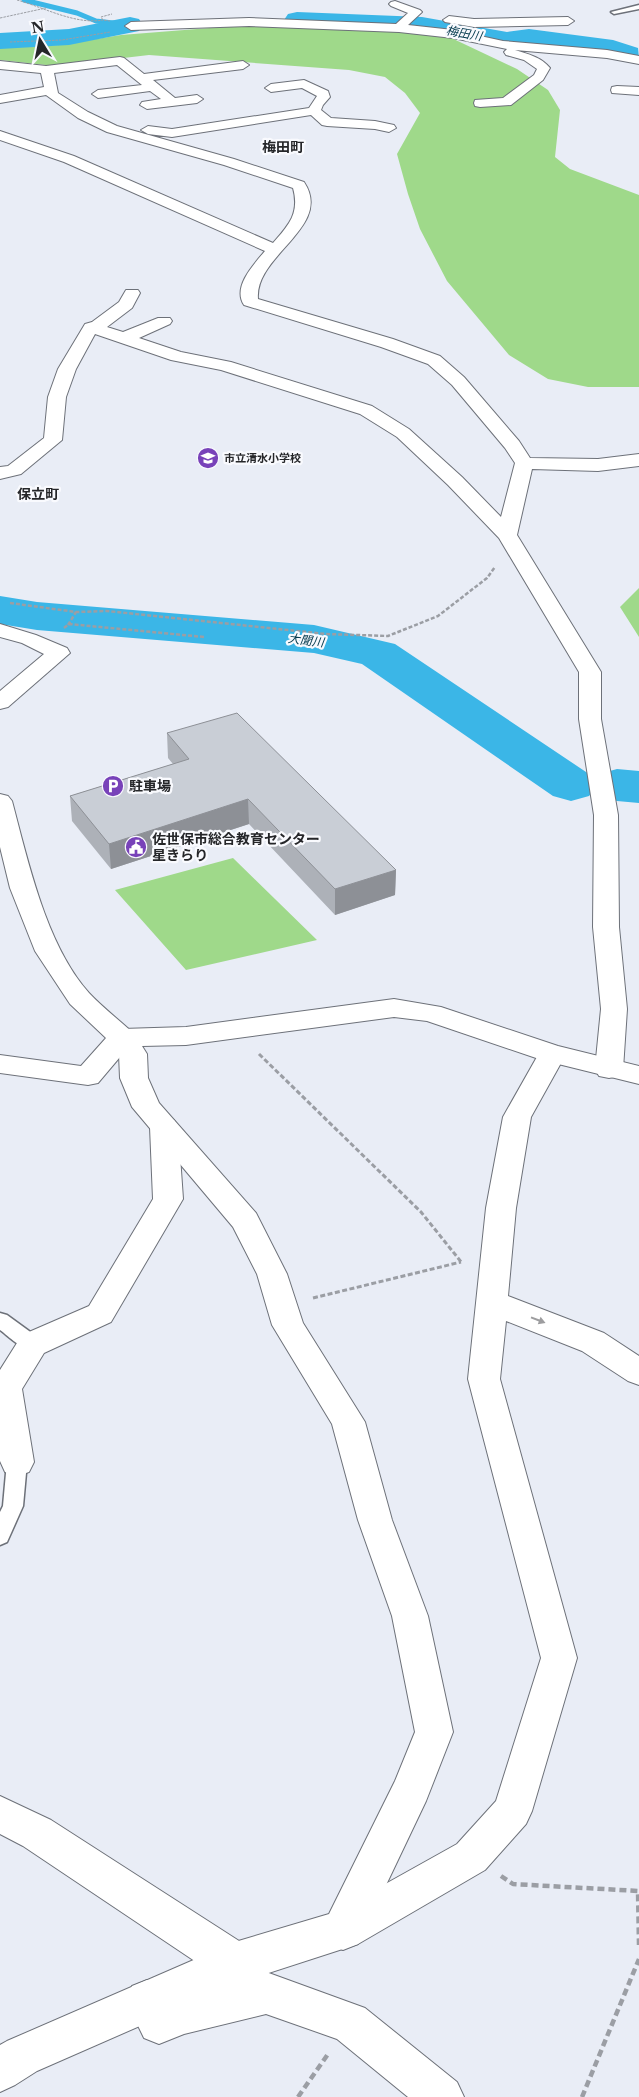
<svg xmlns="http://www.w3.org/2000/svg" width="639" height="2097" viewBox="0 0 639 2097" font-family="'Libre Baskerville','Noto Sans JP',serif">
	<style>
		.green { fill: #9fd98a }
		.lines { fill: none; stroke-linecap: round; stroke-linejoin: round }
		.stream { stroke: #3bb6e7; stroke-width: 5 }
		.river { fill: #3bb6e7; fill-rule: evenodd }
		.service-casing { stroke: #6d7179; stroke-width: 3 }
		.minor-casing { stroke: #6d7179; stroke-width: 2 }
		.tertiary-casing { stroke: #6d7179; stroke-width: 2 }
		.path-far3 { stroke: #9b9ea4; stroke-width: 1; stroke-dasharray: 2.5 1; stroke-linecap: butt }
		.path-far2 { stroke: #9b9ea4; stroke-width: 2.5; stroke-dasharray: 4 2; stroke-linecap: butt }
		.path-far1 { stroke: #9b9ea4; stroke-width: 3; stroke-dasharray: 5 2.5; stroke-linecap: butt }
		.path { stroke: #9b9ea4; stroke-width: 4.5; stroke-dasharray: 7 4; stroke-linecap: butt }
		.service { fill: #fff; fill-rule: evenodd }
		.minor { fill: #fff; fill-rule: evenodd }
		.tertiary { fill: #fff; fill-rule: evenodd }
		.wall { fill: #adb1b8 }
		.shaded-wall { fill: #8d9096 }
		.building { fill: #c9ced6; stroke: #8d9096 }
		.oneway { fill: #9d9d9f }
		.labels { text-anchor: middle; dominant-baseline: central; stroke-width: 4.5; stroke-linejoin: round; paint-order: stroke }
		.far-poi-label { font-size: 11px; font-weight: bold; fill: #252629; stroke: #f9fafe; text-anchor: start }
		.far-water-label { font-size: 12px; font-style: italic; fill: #043a4e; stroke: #f9fafe }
		.far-quarter-label { font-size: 14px; font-weight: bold; fill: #252629; stroke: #f9fafe }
		.poi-label { font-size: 14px; font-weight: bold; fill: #252629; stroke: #f9fafe; text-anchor: start }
	</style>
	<rect width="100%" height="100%" fill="#e9edf6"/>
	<path class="green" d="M235,26L361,29L443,34L517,69L548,90L560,110L555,157L570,169L639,195V387H588L548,379L509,355L447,281L420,229L408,194L397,154L420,113L405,93L385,77L349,70L149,55L55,66L0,60V44L16,43L19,47L59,45L121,35Z
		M639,588V637L620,607Z
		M233,858L317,940L186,970L115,890Z"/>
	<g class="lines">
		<path class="stream" d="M24,0L77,13L96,21L130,25"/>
		<path class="river" d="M297,12L422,17L507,32L529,29L613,40L638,48L639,58L628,62L608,55L529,45L507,48L422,33L297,28L288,26L284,20L288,14Z
			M130,17L139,19L143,25L139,31L69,45L0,49V33L69,29Z
			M0,596L37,602L314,625L395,644L589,774L594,780L599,774L617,769L639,771V803L617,801L599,796L594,790L589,796L571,801L553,796L362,664L314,653L37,630L0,624Z"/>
		<g class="service-casing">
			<path id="service" d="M639,5V9L614,14L611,12Z
				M0,1313L7,1315L40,1339L42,1344L40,1349C25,1354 11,1338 0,1330Z
				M17,1454L24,1456L27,1462L23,1506L7,1542L0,1545V1512L3,1506L7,1462L10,1456Z"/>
		</g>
		<g class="minor-casing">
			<path id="minor" d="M395,1L420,10L422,12L408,25L453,30L503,41L607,50L639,56V64L607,58L515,50C528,54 541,57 550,68L543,80L511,105L480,107L475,106L474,103L475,100L503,98L534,75L537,69L524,60L506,55L504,52L507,49L453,38L399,32L249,26L131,30L125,26L131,22L249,18L396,24L408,13L391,6L389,4L391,2Z
				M449,16L474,19L568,17L574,21L568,25L474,27L445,22L443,20Z
				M120,57L124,58L144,74L243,61L249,65L243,69L153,80L175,98L197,95L203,99L197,103L147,109L140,105L142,102L161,99L150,91L98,98L92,94L98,90L142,85L117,65L54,73L58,93L88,112L117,126L234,159L304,182C334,227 254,255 258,299L393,339L440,356L464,377L519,441L530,458L598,459L639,454V466L598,471L532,469L517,535L601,672V719L618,815L619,927L627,1009L623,1069L619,1076L609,1078L599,1076L595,1069L601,1009L593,927L594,815L579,719V672L499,538L448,485L397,437L360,414L221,370L171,360L95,334L76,369L66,397L62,440L21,474L0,479V467L8,466L44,438L48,397L58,369L85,324L92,322L119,302L126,290H138L140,293L132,308L107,327L123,332L158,318H170L172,321L170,324L139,338L181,352L231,362L372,406L409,429L462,477L501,517L515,463L505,448L452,385L428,364L381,347L244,305C232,287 254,264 265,251L64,162L0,140V131L74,156L273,243C289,225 300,213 293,188L224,165L107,132L78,118L46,95L0,103V95L44,87L41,73L0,69V61L46,66Z
				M304,80L328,91L330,97L323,105L321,110L331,118L375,121L394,125L396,128L389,132L375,129L327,126L322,125L311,115L172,137L148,134L141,130L148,126L172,129L309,108L317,96L302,88L271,92L265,88L271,84Z
				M617,86L639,87V95L612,93L611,90L612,87Z
				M0,624L36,635L67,648L70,653L8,707L0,709V691L44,654L22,643L0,637Z
				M0,794L8,796L12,801C28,861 46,945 89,993C102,1007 118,1019 132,1032L136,1038L98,1083L88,1085L0,1073V1055L81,1066L106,1038L70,1004L35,951L10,888L0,847Z
				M552,1045L562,1048L566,1054L531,1117L516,1208L508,1296L604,1333L639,1356V1385L628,1381L582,1351L506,1321L500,1379L577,1658L532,1811L526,1824L485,1870L358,1944L343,1950L328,1944L322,1930L328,1916L457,1844L496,1801L541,1658L468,1379L486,1208L503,1117L542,1048Z
				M164,1117L174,1120L178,1127L183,1199L111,1322L44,1353L22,1389L34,1462L29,1472L17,1476L5,1472L0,1461V1370L22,1335L89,1306L153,1199L150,1127L154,1120Z
				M0,1796L51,1820L250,1948L256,1963L250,1976L266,1972L365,2008L457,2082L464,2097H408L337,2039L266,2014L184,2034L159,2044L144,2038L126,2001L132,1986L147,1980L162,1986L168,1998L184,1992L229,1981L220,1978L23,1846L0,1834Z"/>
		</g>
		<g class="tertiary-casing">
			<path id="tertiary" d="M394,999L441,1007L558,1046L639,1066V1084L542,1060L427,1021L394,1017L186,1045L142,1046L147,1054L148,1078L159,1103L256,1213L287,1274L303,1323L365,1422L392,1520L428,1616L453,1732L426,1801L358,1944L238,1983L37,2071L15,2085L0,2092V2045L7,2041L235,1942L329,1914L395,1781L415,1732L392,1616L358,1520L332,1424L272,1325L257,1274L233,1227L132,1107L120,1078L119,1054L108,1038L112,1032L122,1029L186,1027Z"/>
		</g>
		<path class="path-far3" d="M17,0C43,7 75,25 103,20
			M0,18L46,8
			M110,21L103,20L101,17L112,14
			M10,42L62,40L110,32"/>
		<path class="path-far2" d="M10,603L76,612L107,611L326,634L388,636L438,616L487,578L495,567
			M68,625L76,612
			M64,628L69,624L204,637"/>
		<path class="path-far1" d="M259,1054L421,1212L462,1263
			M313,1298L461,1262"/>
		<path class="path" d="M501,1876L513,1884L638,1891L639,1945
			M298,2097L328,2054
			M582,2097L639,1959"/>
		<use href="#service" class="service"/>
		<use href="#minor" class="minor"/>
		<use href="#tertiary" class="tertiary"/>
	</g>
	<path class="wall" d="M167,733L396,870L395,895L335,915L249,824L111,869L72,821L70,796L173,764L168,758Z"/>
	<path class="shaded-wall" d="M248,799L249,824L111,869L109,844Z
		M396,870L395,895L335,915V889Z"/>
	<path class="building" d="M237,713L396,870L335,889L248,799L109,844L70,796L189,759L167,733Z"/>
	<defs><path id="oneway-solid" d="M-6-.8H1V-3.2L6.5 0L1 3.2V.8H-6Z" transform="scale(1.25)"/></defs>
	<use class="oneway" href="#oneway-solid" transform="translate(538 1320) rotate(21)"/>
	<defs>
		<g id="school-disc" transform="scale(1.125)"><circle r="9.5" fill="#7842b9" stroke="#f9fafe"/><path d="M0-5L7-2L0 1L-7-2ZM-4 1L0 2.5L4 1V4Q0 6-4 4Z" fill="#fff"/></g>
		<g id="parking-disc" transform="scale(1.125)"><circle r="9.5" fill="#7842b9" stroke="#f9fafe"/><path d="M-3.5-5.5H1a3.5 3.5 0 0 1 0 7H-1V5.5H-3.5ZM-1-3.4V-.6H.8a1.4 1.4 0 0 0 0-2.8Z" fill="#fff"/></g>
		<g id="civic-disc" transform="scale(1.125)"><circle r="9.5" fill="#7842b9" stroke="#f9fafe"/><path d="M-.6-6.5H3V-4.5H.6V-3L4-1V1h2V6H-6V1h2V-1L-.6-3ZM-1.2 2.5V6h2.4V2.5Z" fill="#fff"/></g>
	</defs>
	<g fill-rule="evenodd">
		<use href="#school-disc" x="208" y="458"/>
		<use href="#parking-disc" x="113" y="786"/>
		<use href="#civic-disc" x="136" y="847"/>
	</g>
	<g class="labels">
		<g class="far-poi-label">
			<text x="224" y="458">市立清水小学校</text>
		</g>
		<g class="far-water-label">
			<text transform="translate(464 33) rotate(10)">梅田川</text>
			<text transform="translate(306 640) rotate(7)">大聞川</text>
		</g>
		<g class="far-quarter-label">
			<text x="283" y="147">梅田町</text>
			<text x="38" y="494">保立町</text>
		</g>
		<g class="poi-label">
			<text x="129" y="786">駐車場</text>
			<text x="152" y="839">佐世保市総合教育センター<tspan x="152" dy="16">星きらり</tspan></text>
		</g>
	</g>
	<g transform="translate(40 40) rotate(350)" stroke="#f9fafe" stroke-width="4" paint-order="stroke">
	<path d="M0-4L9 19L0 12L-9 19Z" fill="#252629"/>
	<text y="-8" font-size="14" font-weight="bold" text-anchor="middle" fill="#252629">N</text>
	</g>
</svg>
